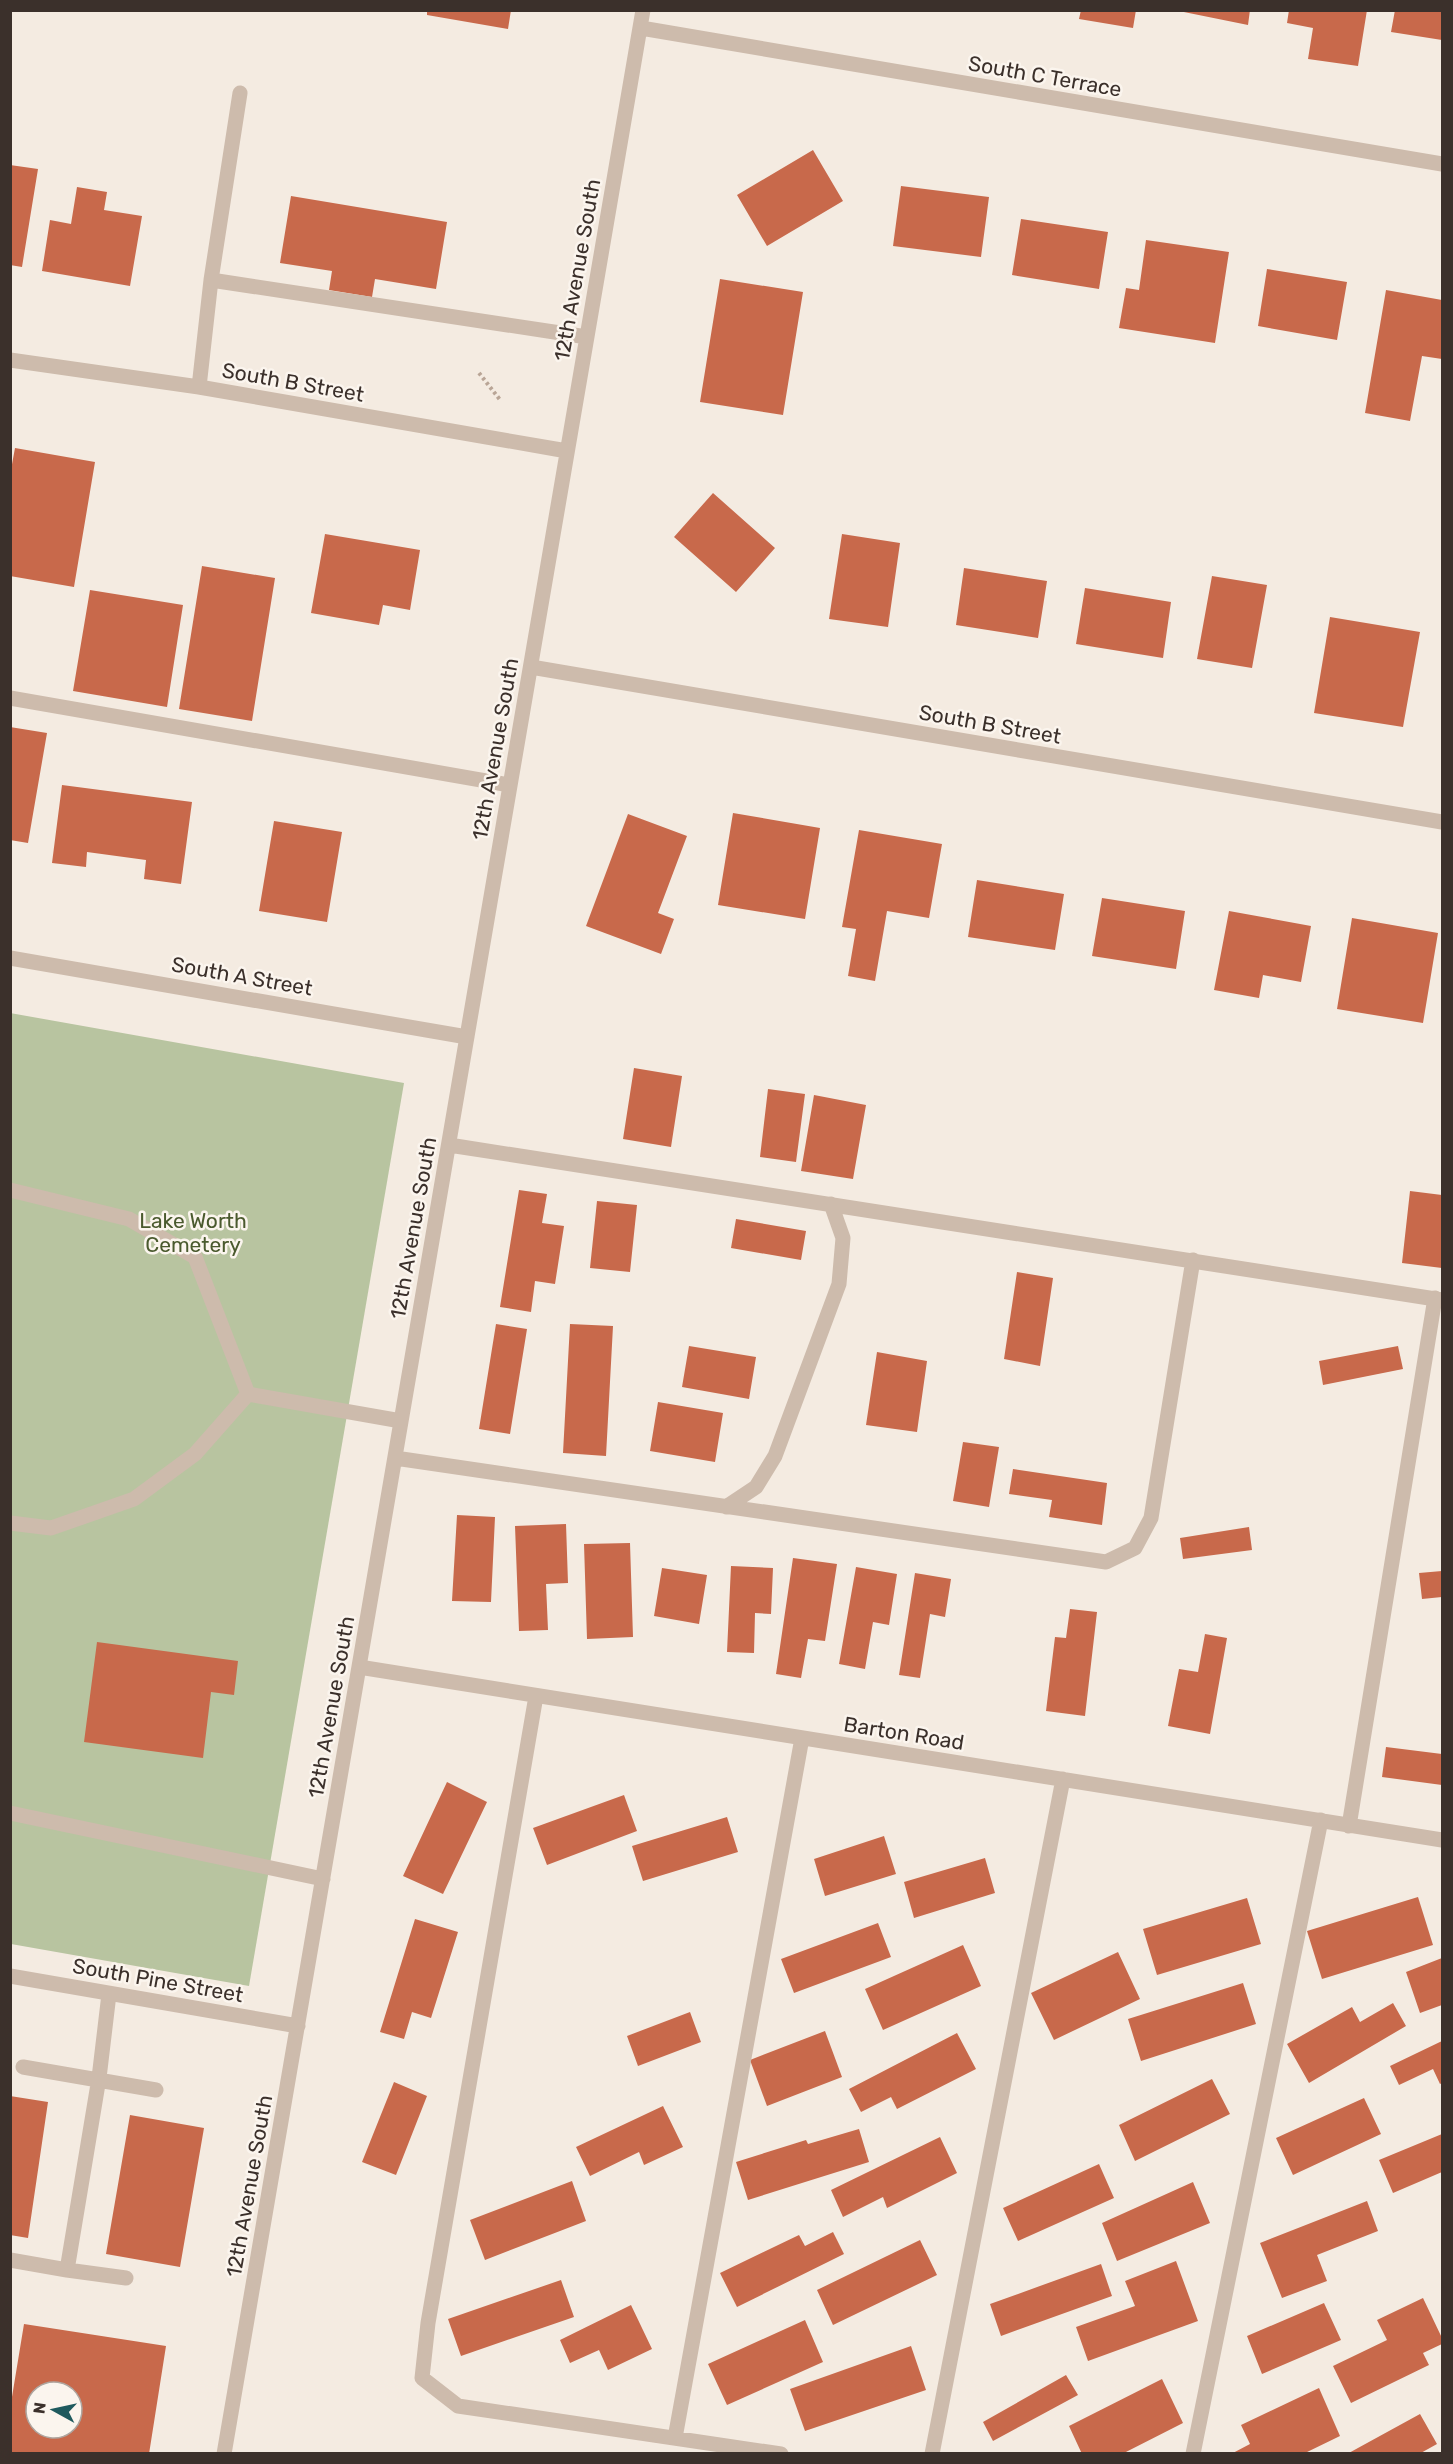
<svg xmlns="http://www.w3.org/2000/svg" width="1453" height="2464" viewBox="0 0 1453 2464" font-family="Rubik,sans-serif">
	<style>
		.green { fill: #b8c4a0 }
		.building { fill: #c8694b; fill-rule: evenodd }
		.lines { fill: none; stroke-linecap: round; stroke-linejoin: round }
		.path { stroke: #b9a596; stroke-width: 4; stroke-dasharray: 3 3; stroke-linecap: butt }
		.minor { stroke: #cdbbac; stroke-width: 15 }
		.labels { text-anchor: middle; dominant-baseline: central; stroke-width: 5; stroke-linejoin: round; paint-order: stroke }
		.street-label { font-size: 21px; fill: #3b302b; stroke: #fbf5ee }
		.park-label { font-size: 21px; fill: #4a5a2e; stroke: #fbf5ee }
	</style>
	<rect width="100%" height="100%" fill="#f4ebe1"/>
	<path class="green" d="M10,1013L404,1083L249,1986L11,1944Z"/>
	<path class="building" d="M427,10H511L508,29L427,15Z
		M1081,10H1136L1133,28L1079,19Z
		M1174,10H1250L1248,25Z
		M1289,10H1367L1358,66L1308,59L1313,28L1287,23Z
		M1395,10H1442V40L1391,32Z
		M813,150L843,201L767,246L737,195Z
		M10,165L38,169L22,267L10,265Z
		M901,186L989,197L981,257L893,246Z
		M77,187L107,192L104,210L142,216L130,286L42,271L50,220L71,224Z
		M291,196L447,222L436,289L375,279L372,297L329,290L332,271L280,263Z
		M1021,219L1108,232L1099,289L1012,275Z
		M1146,240L1229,252L1215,343L1119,328L1126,288L1139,290Z
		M1267,269L1347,282L1337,340L1258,326Z
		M720,279L803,292L783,415L700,402Z
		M1386,290L1442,300V359L1422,356L1410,421L1365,413Z
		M15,448L95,462L74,587L10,576V475Z
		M713,493L775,548L736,592L674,537Z
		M325,534L420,550L410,610L383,605L379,625L311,613Z
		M842,534L900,543L888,627L829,619Z
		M202,566L275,578L252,721L179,709Z
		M964,568L1047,581L1038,638L956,625Z
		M1212,576L1267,585L1252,668L1197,659Z
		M1085,588L1171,602L1163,658L1076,644Z
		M90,590L183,605L167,707L73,691Z
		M1330,617L1420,632L1403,727L1314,713Z
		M10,727L47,733L28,843L10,840Z
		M62,785L192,802L181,884L144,879L146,860L87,852L86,867L52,863Z
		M733,813L820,828L805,919L718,905Z
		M628,814L687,836L658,913L674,919L661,954L586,926Z
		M274,821L342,832L327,922L259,911Z
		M859,830L942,844L929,918L887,911L875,981L848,976L856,929L842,927Z
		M977,880L1064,894L1055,950L968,937Z
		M1102,898L1185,911L1176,969L1092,956Z
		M1229,911L1311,926L1301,982L1263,975L1259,998L1214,990Z
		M1352,918L1438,933L1423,1023L1337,1009Z
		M634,1068L682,1076L671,1147L623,1139Z
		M768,1089L805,1094L796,1162L760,1157Z
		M814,1095L866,1105L853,1179L801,1171Z
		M519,1190L547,1194L542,1223L564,1226L555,1284L535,1281L531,1312L500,1307Z
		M1410,1191L1442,1195V1268L1402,1263Z
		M597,1201L637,1205L630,1272L590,1268Z
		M736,1219L806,1231L801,1260L731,1248Z
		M1017,1272L1053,1278L1040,1366L1004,1359Z
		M496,1324L527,1329L510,1434L479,1429Z
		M570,1324L613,1326L606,1456L563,1453Z
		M689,1346L756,1357L749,1399L682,1387Z
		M1398,1346L1403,1369L1323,1385L1319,1361Z
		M877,1352L927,1361L917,1432L866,1425Z
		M658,1402L723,1413L715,1462L650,1451Z
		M963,1442L999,1447L989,1507L953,1501Z
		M1013,1469L1107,1483L1102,1525L1049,1517L1052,1500L1009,1494Z
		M457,1515L495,1517L491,1602L452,1601Z
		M566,1524L568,1583L546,1584L548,1630L519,1631L515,1526Z
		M1249,1527L1252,1550L1183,1559L1180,1538Z
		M630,1543L633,1637L587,1639L584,1544Z
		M793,1558L837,1564L825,1641L808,1639L801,1678L776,1674Z
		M731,1566L773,1568L771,1614L755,1613L754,1653L727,1652Z
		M856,1567L897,1574L889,1625L873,1622L865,1669L839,1664Z
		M662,1568L707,1575L699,1624L654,1616Z
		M1442,1571V1597L1422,1599L1419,1573Z
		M915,1573L951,1579L945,1617L930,1614L920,1678L899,1675Z
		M1070,1609L1097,1612L1085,1716L1046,1711L1055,1637L1066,1638Z
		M1205,1634L1227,1638L1210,1734L1168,1726L1179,1669L1198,1672Z
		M97,1642L238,1661L234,1695L211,1692L203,1758L84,1742Z
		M1386,1747L1442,1754V1785L1382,1777Z
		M447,1782L487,1802L443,1894L403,1876Z
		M624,1795L637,1831L547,1865L533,1828Z
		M727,1817L738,1852L643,1881L632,1846Z
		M884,1836L896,1874L825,1896L814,1859Z
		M985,1858L995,1893L914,1918L904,1882Z
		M1418,1897L1433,1945L1322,1979L1307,1931Z
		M1247,1898L1261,1944L1157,1975L1143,1929Z
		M415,1919L458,1932L431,2018L412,2012L404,2039L380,2032Z
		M878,1923L891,1957L794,1993L781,1959Z
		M963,1945L981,1986L883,2030L865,1989Z
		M1118,1952L1140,1999L1054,2040L1031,1993Z
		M1442,1958V2005L1420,2013L1406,1972Z
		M1243,1983L1256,2024L1141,2061L1128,2019Z
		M1393,2003L1406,2026L1309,2083L1287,2044L1352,2007L1360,2022Z
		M690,2012L701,2042L638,2066L627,2036Z
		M825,2031L842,2077L767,2106L750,2060Z
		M957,2033L976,2069L897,2109L891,2097L861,2112L849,2089Z
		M1442,2041V2083L1440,2084L1433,2069L1399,2085L1390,2066Z
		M1212,2079L1230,2114L1135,2161L1119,2125Z
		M394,2082L427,2096L396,2175L362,2162Z
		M10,2096L48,2102L28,2238L10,2235Z
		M1364,2098L1381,2134L1293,2175L1276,2138Z
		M663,2106L683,2147L644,2165L639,2152L590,2176L576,2147Z
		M130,2115L204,2128L180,2267L106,2254Z
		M859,2129L869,2162L748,2200L736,2162L806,2140L808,2144Z
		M1442,2134V2172L1393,2193L1379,2160Z
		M940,2137L957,2173L887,2208L883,2197L843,2217L831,2190Z
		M1099,2164L1114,2198L1018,2241L1003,2208Z
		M572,2181L586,2221L485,2260L470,2220Z
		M1193,2182L1210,2223L1117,2261L1102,2223Z
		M1367,2201L1378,2231L1317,2255L1327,2281L1282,2298L1260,2243Z
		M833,2232L844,2254L737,2307L720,2273L799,2235L805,2246Z
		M920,2240L937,2275L833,2325L817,2290Z
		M1176,2261L1198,2321L1088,2361L1076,2327L1135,2306L1125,2281Z
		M1101,2264L1112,2296L1001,2336L990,2304Z
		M561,2280L574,2317L461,2356L448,2319Z
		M1423,2298L1442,2338V2344L1423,2353L1429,2365L1351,2403L1333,2366L1387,2340L1377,2320Z
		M1324,2303L1341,2340L1262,2374L1247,2336Z
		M631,2305L652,2349L608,2370L599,2350L570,2363L560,2340Z
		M805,2320L823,2362L727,2405L708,2364Z
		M24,2324L166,2346L149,2454H10V2409ZM36,2392H72V2428H36Z
		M911,2346L926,2390L805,2431L790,2389Z
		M1066,2375L1078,2395L993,2441L983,2422Z
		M1162,2379L1183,2423L1122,2454H1082L1069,2426Z
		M1319,2388L1340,2436L1303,2454H1231L1250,2444L1241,2425Z
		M1420,2414L1437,2444L1419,2454H1347Z"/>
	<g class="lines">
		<path class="path" d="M479,373L501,401"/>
		<path class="minor" d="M641,28L1442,164
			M211,280L587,337
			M10,360L199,387L567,451
			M199,387L211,280L240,93
			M531,667L1442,822
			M10,698L510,785
			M10,958L467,1037
			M449,1145L1442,1300
			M10,1190L129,1219L195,1257L248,1394
			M248,1394L401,1421
			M395,1458L1106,1562L1135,1548L1151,1518L1193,1260
			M726,1507L756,1487L775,1456L839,1284L843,1238L831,1204
			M10,1523L51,1528L134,1499L195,1454L248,1394
			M359,1667L1442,1840
			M536,1696L428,2323L422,2378L458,2406L781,2454
			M10,1813L323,1879
			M1349,1826L1435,1298
			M10,1976L298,2026
			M109,1994L99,2078L67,2270L126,2278
			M23,2067L156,2090
			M10,2260L67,2270
			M675,2438L802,1738
			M224,2454L643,10
			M932,2454L1063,1779
			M1193,2454L1321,1820"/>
	</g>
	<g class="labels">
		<g class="street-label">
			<text transform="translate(1045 76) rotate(10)">South C Terrace</text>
			<text transform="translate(577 270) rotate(-80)">12th Avenue South</text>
			<text transform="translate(293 382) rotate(10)">South B Street</text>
			<text transform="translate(990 724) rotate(10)">South B Street</text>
			<text transform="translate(495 749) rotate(-80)">12th Avenue South</text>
			<text transform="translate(242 976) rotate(10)">South A Street</text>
			<text transform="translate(413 1228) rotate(-80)">12th Avenue South</text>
			<text transform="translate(331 1707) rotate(-80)">12th Avenue South</text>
			<text transform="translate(904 1733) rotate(9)">Barton Road</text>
			<text transform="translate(158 1980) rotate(10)">South Pine Street</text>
			<text transform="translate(249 2186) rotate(-80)">12th Avenue South</text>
		</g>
		<g class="park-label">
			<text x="193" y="1220">Lake Worth<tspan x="193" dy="24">Cemetery</tspan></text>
		</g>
	</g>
	<rect width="1453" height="2464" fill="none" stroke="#3b302b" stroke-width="24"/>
	<g transform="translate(54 2410) rotate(278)"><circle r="28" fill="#fbf5ee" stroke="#aea6a0" stroke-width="1.5"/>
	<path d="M0-4.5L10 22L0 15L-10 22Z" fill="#1f5a5e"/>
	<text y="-9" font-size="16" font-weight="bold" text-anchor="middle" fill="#3b302b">N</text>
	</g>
</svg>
